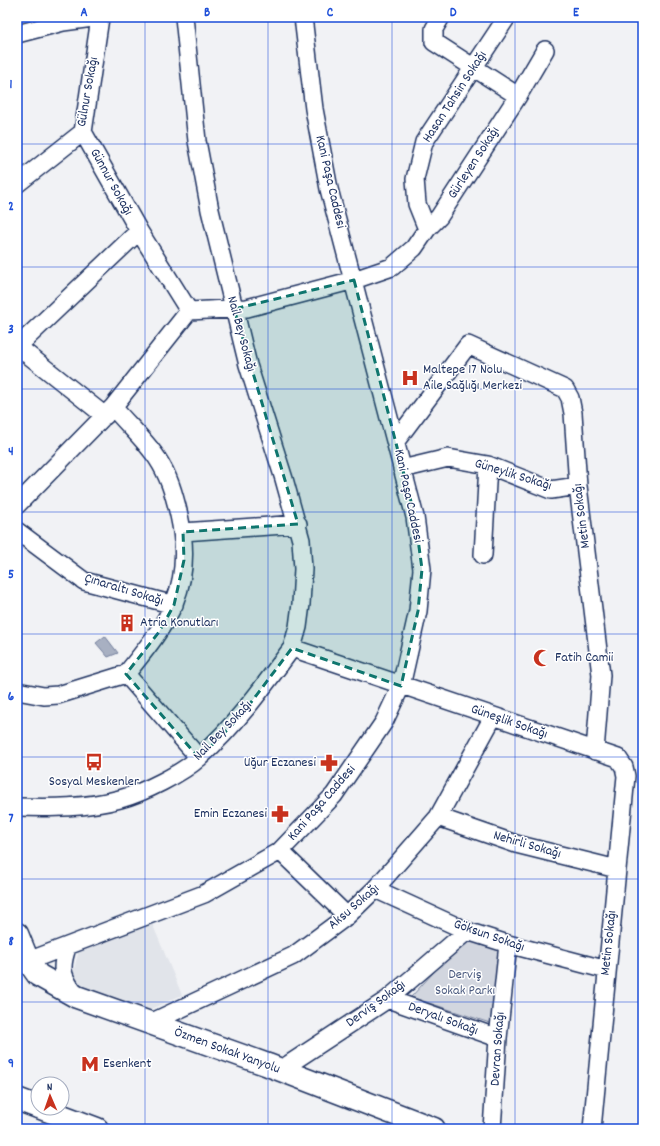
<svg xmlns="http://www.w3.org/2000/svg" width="660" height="1146" viewBox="0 0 660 1146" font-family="Dekko,sans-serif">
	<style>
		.built { fill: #e1e4ea }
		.green { fill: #d2d6df; stroke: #76829e }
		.water { fill: #a8b0c2; stroke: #707c9a }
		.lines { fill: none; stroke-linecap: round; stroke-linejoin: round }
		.minor-casing { stroke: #1b2f5e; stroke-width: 20 }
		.major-casing { stroke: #1b2f5e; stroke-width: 25 }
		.highway-casing { stroke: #1b2f5e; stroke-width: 25 }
		.minor { stroke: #fff; stroke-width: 17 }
		.major { stroke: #fff; stroke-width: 22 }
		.highway { stroke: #fff; stroke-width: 22 }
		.marked { fill: #0f766e; fill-opacity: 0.2; stroke: #0f766e; stroke-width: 3; stroke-dasharray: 8 5; stroke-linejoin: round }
		.grid { fill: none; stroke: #1d4ed8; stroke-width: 1; stroke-opacity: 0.55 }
		.labels { text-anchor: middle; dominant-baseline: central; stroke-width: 3; stroke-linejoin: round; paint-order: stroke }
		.street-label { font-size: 14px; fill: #1b2f5e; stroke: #fff }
		.poi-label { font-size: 14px; fill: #1b2f5e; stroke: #fff; text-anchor: start }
		.park-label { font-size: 14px; fill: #49597e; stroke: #fff }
		.neatline { fill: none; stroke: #1d4ed8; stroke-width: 1.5 }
		.grid-label { font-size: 13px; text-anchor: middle; font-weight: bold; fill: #1d4ed8 }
	</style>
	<rect width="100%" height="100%" fill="#f1f2f5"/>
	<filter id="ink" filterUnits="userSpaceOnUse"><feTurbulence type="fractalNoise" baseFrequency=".025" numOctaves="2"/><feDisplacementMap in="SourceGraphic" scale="8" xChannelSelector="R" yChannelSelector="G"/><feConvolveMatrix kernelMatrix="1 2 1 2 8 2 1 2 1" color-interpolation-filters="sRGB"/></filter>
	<g filter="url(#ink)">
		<path class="built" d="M152,923L182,995L142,1013L83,993L73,973L79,950Z"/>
		<path class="green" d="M465,938L499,946L493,1024L411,997Z"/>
		<path class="water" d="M105,636L118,653L108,657L96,643Z"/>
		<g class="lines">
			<g class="minor-casing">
				<path id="minor" d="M184,17L197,141L210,210L248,365L284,479L301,540L303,569L301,604L298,627L292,648
					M441,17L434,29V42L518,96
					M17,34L63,22L100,17
					M83,132L139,231
					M17,184L83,132L100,18
					M427,229L417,204L415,179L424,142L507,17
					M189,311L247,308L354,280L392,267L414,248L427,229L439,217L518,96L545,50
					M17,346L105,416
					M17,347L139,231L189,311L113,407L17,505
					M113,407C127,424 145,440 157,458C169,476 174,494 179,515C195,587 169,621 126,674
					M396,441L468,345L565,389L570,398L573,413L578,486L601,675L595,751
					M402,469L448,458L488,465L551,490L578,486
					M17,531L84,581L174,605
					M183,532L298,524
					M483,555L488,465
					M17,691L44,696L58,695L126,674L199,758
					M17,807C51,808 87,808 120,799C143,793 183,773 200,757C236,725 264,686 292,648L618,758L624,767L626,776L592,1129
					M438,817L516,844L617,869
					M280,851L347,916
					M375,889L467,931L508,944L607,970
					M67,948C59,971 63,978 77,997
					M28,961L204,894L280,851L334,795L384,722L401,686L418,611L422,569L415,517L329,189L314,109L303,17
					M388,999L498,1038
					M148,1024L293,956L347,916L375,889L438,817L493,717
					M280,1070L388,999L467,931
					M492,1129L498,1038L508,944"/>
			</g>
			<g class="major-casing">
				<path id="major" d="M17,934L28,961L38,975L77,997L268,1065L434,1129"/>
			</g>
			<g class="highway-casing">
				<path id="highway" d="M17,1099L38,1107
					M41,1108L97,1129"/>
			</g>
			<use href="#minor" class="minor"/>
			<use href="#major" class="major"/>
			<use href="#highway" class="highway"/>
		</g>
	</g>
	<path class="marked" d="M354,280L415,517L422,569L418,611L401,686L292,648L240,717L199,758L126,674L159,632L174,605L184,560L183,532L298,524L234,309Z"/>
	<path class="grid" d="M145,17V1129M268,17V1129M392,17V1129M515,17V1129M17,144H643M17,267H643M17,389H643M17,512H643M17,634H643M17,757H643M17,879H643M17,1002H643"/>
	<defs>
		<g id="hospital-bare" transform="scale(1.38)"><path d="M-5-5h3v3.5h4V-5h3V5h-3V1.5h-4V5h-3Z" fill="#c8321e" stroke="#fff" stroke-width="2.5" paint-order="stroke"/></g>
		<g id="building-bare" transform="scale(1.38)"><path d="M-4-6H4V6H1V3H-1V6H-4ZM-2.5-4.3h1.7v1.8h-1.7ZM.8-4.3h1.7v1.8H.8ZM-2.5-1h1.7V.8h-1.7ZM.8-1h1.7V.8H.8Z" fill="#c8321e" stroke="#fff" stroke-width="2.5" paint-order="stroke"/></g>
		<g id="mosque-bare" transform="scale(1.38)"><path d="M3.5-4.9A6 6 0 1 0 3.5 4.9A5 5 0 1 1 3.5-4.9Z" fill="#c8321e" stroke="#fff" stroke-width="2.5" paint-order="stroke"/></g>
		<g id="bus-bare" transform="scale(1.38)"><path d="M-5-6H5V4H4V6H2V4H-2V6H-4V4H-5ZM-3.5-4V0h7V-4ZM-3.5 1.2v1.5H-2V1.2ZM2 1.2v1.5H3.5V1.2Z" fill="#c8321e" stroke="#fff" stroke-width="2.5" paint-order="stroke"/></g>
		<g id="pharmacy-bare" transform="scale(1.38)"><path d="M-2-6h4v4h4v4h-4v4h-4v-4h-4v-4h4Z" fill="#c8321e" stroke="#fff" stroke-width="2.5" paint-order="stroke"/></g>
		<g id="metro-bare" transform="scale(1.38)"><path d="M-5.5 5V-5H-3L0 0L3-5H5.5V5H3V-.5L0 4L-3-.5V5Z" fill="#c8321e" stroke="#fff" stroke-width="2.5" paint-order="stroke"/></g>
	</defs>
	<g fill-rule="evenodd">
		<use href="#hospital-bare" x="410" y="378"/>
		<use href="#building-bare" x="127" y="623"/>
		<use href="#mosque-bare" x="542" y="658"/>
		<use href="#bus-bare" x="94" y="762"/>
		<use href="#pharmacy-bare" x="329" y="763"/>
		<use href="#pharmacy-bare" x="280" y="814"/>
		<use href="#metro-bare" x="90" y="1064"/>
	</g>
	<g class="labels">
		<g class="street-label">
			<text transform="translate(88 92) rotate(-80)">Gülnur Sokağı</text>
			<text transform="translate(455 97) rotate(-57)">Hasan Tahsin Sokağı</text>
			<text transform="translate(474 163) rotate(-57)">Gürleyen Sokağı</text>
			<text transform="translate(111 182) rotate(61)">Günnur Sokağı</text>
			<text transform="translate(330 182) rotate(77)">Kani Paşa Caddesi</text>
			<text transform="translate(241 334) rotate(75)">Nail Bey Sokağı</text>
			<text transform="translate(513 475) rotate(17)">Güneylik Sokağı</text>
			<text transform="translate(408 496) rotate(78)">Kani Paşa Caddesi</text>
			<text transform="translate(582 516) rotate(-97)">Metin Sokağı</text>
			<text transform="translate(124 590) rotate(17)">Çınaraltı Sokağı</text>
			<text transform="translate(509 722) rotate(19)">Güneşlik Sokağı</text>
			<text transform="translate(223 731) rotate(-46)">Nail Bey Sokağı</text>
			<text transform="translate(322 803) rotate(-49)">Kani Paşa Caddesi</text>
			<text transform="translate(527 845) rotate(16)">Nehirli Sokağı</text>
			<text transform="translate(354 907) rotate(-41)">Aksu Sokağı</text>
			<text transform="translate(489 936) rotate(19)">Göksun Sokağı</text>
			<text transform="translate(609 943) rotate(-84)">Metin Sokağı</text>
			<text transform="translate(376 1004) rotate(-36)">Derviş Sokağı</text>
			<text transform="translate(443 1019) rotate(20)">Deryalı Sokağı</text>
			<text transform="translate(498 1049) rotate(-86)">Devran Sokağı</text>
			<text transform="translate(227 1051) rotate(20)">Özmen Sokak Yanyolu</text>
		</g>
		<g class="poi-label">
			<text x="423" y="370">Maltepe 17 Nolu<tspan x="423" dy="16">Aile Sağlığı Merkezi</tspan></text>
			<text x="140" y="623">Atria Konutları</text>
			<text x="555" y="658">Fatih Camii</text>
			<text x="316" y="763" text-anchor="end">Uğur Eczanesi</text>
			<text x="94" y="782" text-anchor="middle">Sosyal Meskenler</text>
			<text x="267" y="814" text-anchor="end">Emin Eczanesi</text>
			<text x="103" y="1064">Esenkent</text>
		</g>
		<g class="park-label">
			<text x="465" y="975">Derviş<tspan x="465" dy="16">Sokak Parkı</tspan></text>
		</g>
	</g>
	<rect width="660" height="1146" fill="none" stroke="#fff" stroke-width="44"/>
	<g transform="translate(50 1096) rotate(358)"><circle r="19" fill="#ffffff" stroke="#a4acbf"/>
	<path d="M0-3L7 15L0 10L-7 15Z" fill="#c8321e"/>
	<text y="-6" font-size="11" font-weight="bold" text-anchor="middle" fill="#1b2f5e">N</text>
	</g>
	<rect x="22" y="22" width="616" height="1102" class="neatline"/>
	<g class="grid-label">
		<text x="84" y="16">A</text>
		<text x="207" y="16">B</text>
		<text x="330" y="16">C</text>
		<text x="453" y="16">D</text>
		<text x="576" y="16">E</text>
		<text x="11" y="88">1</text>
		<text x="11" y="210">2</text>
		<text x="11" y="333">3</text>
		<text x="11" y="455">4</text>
		<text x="11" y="578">5</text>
		<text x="11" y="700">6</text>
		<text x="11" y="822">7</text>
		<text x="11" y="945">8</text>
		<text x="11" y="1067">9</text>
	</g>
</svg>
